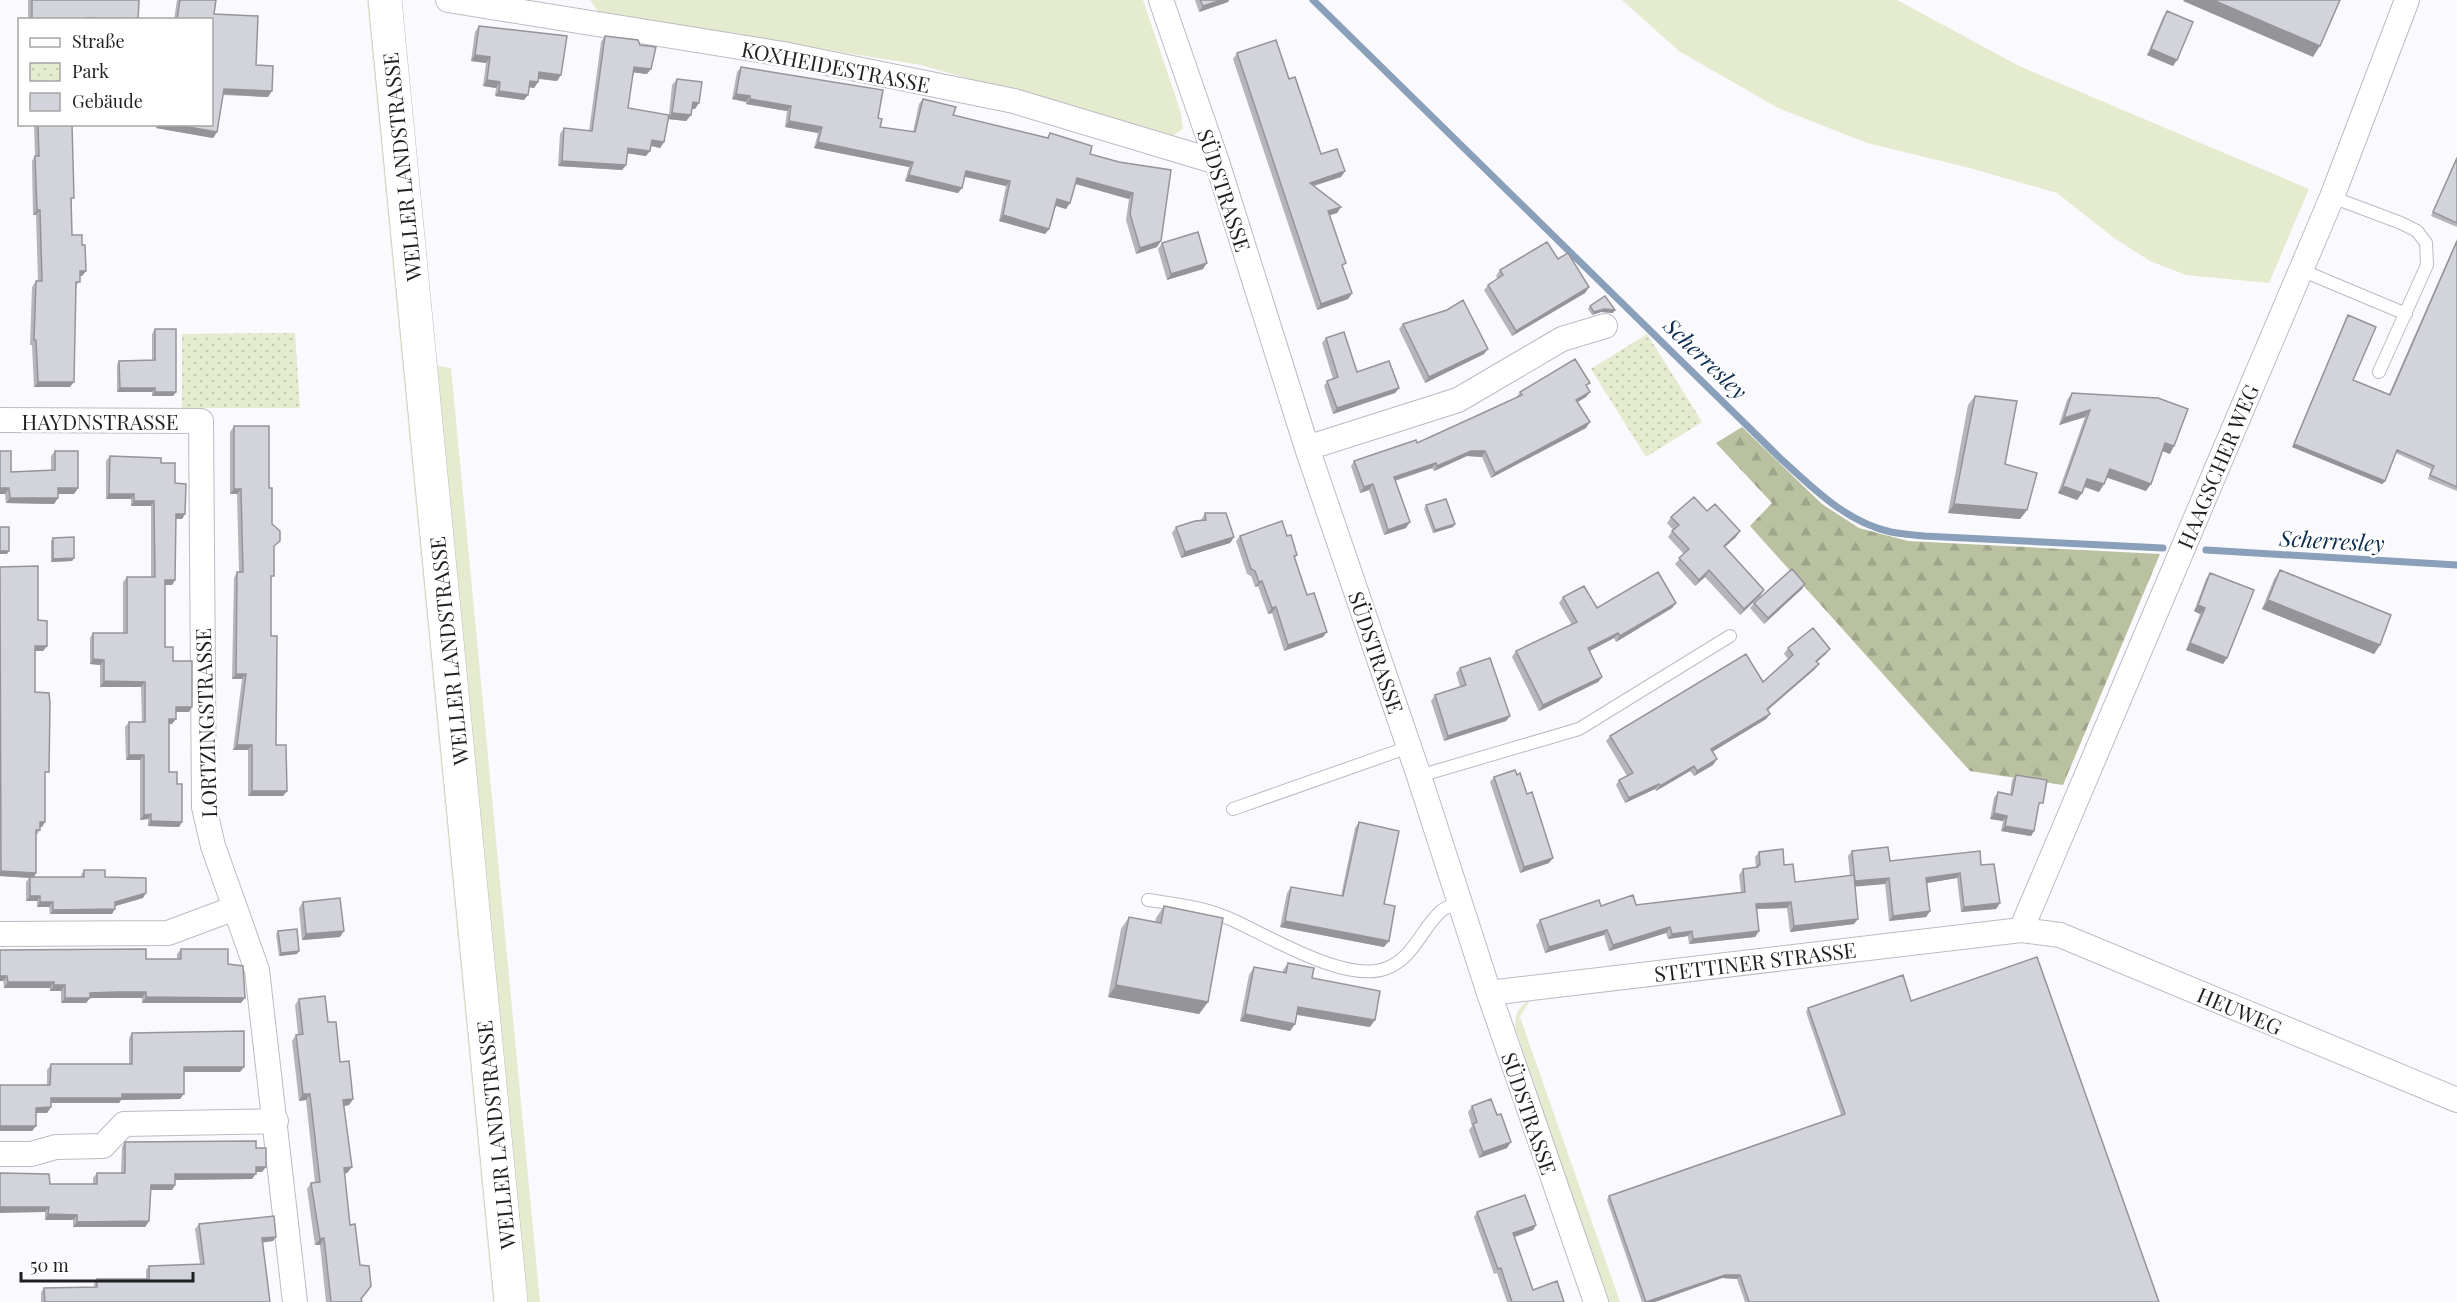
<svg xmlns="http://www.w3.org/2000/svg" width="2457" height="1302" viewBox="0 0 2457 1302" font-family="'Playfair Display',serif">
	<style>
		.grass { fill: #e5ebce }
		.forest { fill: url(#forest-firs) }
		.park { fill: url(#park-dots) }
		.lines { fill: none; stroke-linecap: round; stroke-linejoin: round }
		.stream { stroke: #8a9fb9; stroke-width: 7 }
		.service-casing { stroke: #bbbcc3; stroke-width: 14 }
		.minor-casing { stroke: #bbbcc3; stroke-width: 26 }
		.secondary-casing { stroke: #bbbcc3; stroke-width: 34 }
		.service { stroke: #fff; stroke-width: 12 }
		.minor { stroke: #fff; stroke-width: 24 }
		.secondary { stroke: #fff; stroke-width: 33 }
		.wall { fill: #b5b6bc }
		.shaded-wall { fill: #949499 }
		.building { fill: #d3d4db; stroke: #949499; stroke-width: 1.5 }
		.labels { text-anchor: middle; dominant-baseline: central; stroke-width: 5; stroke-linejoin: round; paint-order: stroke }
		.street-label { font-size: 21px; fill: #1e1f21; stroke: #fff }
		.water-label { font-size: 22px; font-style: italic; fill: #0d2d51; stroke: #fff }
	</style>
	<defs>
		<pattern id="forest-firs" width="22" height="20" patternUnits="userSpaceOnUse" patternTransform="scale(1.5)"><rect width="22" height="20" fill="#bac1a0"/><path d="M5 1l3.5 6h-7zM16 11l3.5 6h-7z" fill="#9fa58a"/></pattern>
		<pattern id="park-dots" width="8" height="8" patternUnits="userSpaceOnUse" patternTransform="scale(1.5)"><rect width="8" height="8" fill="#e5ebce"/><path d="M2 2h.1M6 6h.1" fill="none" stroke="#c4c9b1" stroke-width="1.8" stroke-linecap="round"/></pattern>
	</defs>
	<rect width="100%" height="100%" fill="#f9f9fe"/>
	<path class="grass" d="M367,0H373L499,1302H493Z
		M590,0H1143L1181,113L1183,129L1171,137L921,65L599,13Z
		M1622,0H1897L2019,66L2309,189L2269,283L2186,275L2150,261L2114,238L2057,193L1966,167L1867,143L1778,108L1679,51Z
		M432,365L451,368L540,1302H524Z
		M1530,1000L1520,1017L1620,1302H1608L1515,1027C1515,1014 1518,1007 1530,1000Z"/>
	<path class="forest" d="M1742,427L1822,504L1859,528L1908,541L2160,554L2063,785L1970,771L1750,526L1772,503L1716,443Z"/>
	<path class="park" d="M295,333L300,408H182V334Z
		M1647,334L1702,422L1646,457L1591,369Z"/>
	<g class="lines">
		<path class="stream" d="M1313,0L1780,458C1813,488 1846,522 1891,532C1902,534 1913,535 1924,536L2163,548
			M2206,550L2457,565"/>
		<g class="service-casing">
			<path id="service" d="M2332,197L2401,223L2417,231L2426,243L2427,265L2379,372
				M2301,270L2406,314
				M1419,776L1579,729L1730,636
				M1233,809L1409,747
				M1148,900C1175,904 1203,907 1228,918C1266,934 1346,985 1387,968C1413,958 1421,930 1440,912C1445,907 1454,905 1460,902"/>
		</g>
		<g class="minor-casing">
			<path id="minor" d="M448,0L783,54L1014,101L1217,162
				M1161,0L1217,162L1307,448L1419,776L1489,993L1596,1302
				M0,420L201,421L204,807L213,846L257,970L295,1302
				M1307,448L1458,400L1562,339L1605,326
				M2021,930L2332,197L2407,0
				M0,934L168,933L235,908
				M1489,993L2021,930L2060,935L2457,1100
				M0,1154H31L56,1147L103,1146L124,1124L276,1121"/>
		</g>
		<g class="secondary-casing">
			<path id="secondary" d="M385,0L511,1302"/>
		</g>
		<use href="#service" class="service"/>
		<use href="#minor" class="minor"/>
		<use href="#secondary" class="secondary"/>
	</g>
	<path class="wall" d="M28,0H139L138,19L28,20Z
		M177,0H216L214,14L256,65L268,97L223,95L217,132L213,138L156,128L157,124H212V20H174Z
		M1195,0H1229L1228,2L1199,12Z
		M2167,11L2173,66L2147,55L2163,17Z
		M479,26L557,81L538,79V82L534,88L529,87L524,100L495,96L496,88L483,86L486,63L471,61L475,32Z
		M605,36L647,74L633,72L628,108L669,115L672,85L677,79L695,109H692L691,115L686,121L668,119L664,142L660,148L651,146L646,156L628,153L626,165L622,170L558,166L560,134L564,128L589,131L601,42Z
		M1237,53L1289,79L1321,154L1345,171L1341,177L1314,186L1341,207L1337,213L1330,215L1343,267L1352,293L1348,299L1317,310L1233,59Z
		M741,67L878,118L880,127L913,132L919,104L923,99L953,115L1047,138L1050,133L1090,154L1119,162L1157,247L1136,254L1126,220L1129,199L1075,184L1066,209L1056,206L1049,229L1045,234L999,221L1006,186L965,177L962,188L958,193L905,181L909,167L814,148L818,133L785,127L787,111L746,104V102L732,99L737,72Z
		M34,124H72V235L82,245L86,271L82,276H80L76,288L70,387H34L32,345H30L32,287L36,281H38L36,215H33L32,161L35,156Z
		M2457,156V227L2431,216Z
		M2457,239V491L2428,479L2431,469L2396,453L2385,481L2382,484L2292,447L2346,318L2348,315L2353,380L2389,394Z
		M1162,243L1203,269L1167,280L1158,249Z
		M1558,259L1589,287L1585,293L1512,336L1484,290L1488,285L1498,279L1496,276L1500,270Z
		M1590,306L1613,313L1601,312L1592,315L1588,309Z
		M1403,324L1484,354L1425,383L1399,329Z
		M155,329L176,392L173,396H152V392H117V365L119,361L152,360V334Z
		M1326,338L1357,372L1399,388L1395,393L1333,414L1324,386L1327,381L1333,379L1322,343Z
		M1587,388L1586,397L1578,402L1586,428L1491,478L1482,457L1467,456L1434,471L1432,468L1395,481L1406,528L1384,535L1369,490L1360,493L1351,466L1354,461L1417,443L1516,398L1520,392Z
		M2072,393L2170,454L2162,451L2146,491L2107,477L2099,492L2085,487L2082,493L2077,500L2058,493L2085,417L2059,425L2067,400Z
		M1975,396L2027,510L2020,519L1948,513L1968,405Z
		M234,426L269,488L274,548L271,580V636L276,745L287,791L283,796H248V750H233L242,679H232L234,578L237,572H239L237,494H230V432Z
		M0,451L11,472L51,470V456L55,451L78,488L74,494H58V498L54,504L6,503L5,494H0Z
		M110,456L161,463L175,483L185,514L182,519H176L175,580L172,585H165V647L173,661L189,712H176L172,724H169V772L177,784L182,822L179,827L148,826V819L140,820V760H126L125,727L129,722H142L141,687H100V665L90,664V638L93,633H123V582L127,577H151V506H131V499H106V461Z
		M1426,505L1455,524L1453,527L1433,533L1424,509Z
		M1707,511L1736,537L1725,547L1764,590L1760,596L1740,615L1705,577L1695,586L1675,564L1684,554L1668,537L1673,530L1667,523L1671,517Z
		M1205,513L1234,537L1230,543L1181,558L1172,533L1176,527L1201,520Z
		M1240,536H1287L1297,555L1295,558L1307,595L1323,637L1284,651L1272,613L1268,614L1258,586L1255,587L1251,576L1247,574L1236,541Z
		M53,538L74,558L72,561L51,562V541Z
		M0,567L38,620L47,646L43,651H35V692L45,778L42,827H40V830L36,836V873L34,877H81V875L84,870L105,877L143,898L115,906L112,914H50L49,907H37V901H26V882L29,878L0,876Z
		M2280,570L2380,645L2374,654L2262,609L2274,579Z
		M2210,573L2227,658L2223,664L2186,650L2200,614L2194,611L2206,579Z
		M1802,589L1764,624L1750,608L1754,603Z
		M1563,597L1597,608L1676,603L1672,608L1616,642L1614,638L1589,651L1602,677L1598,682L1539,711L1512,657L1516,651L1572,625L1559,603Z
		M1788,648L1826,654L1817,662L1815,669L1768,710L1770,714L1766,719L1712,752L1713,765L1694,776L1690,771L1656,791L1655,789L1625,803L1616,785L1619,780L1627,776L1606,741L1610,736L1763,682L1788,659L1784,654Z
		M1460,668L1510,716L1506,721L1444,741L1431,701L1435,695L1460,687L1456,673Z
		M2016,775L2039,808H2038L2034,831L2031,836L2001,831L2003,821L1990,819L1994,798L1998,792L2010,794L2012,780Z
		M1494,777L1549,863L1520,873L1490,782Z
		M1359,822L1384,904V947L1280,927L1287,893L1291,887L1341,896L1355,828Z
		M1852,851L1890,861L1981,865L2000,903L1996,909L1961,912L1957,878L1926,883L1930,911L1926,917L1889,921L1885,884L1855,886L1854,924L1790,932L1787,908L1757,909L1759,931L1755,937L1689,944L1688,936L1668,939L1666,933L1609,951L1604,935L1545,953L1536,925L1540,920L1601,906L1636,905L1741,892L1739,875L1743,869L1756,868L1755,857L1759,852L1784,865L1795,882L1850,876L1848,856Z
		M303,902L340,937L302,940L299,908Z
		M1164,906L1208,1002L1199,1014L1108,997L1121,929L1129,917L1155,922L1156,918Z
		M278,931L297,954L279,956L276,934Z
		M181,949L228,964L241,1003H142V998H90L86,1003H61V991H50V988H4L0,950L146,959H177V954Z
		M1288,963L1312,978L1370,1027L1297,1015L1295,1024L1290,1031L1240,1021L1249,975L1254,967L1282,973L1283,970Z
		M299,999L328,1022L353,1099L349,1105L344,1106L352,1167L347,1173L344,1174L350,1225L362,1302H326L320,1245H315L307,1189L311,1183H315L306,1100L299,1101L292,1041L296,1035L298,1034L295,1005Z
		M1911,1001L2159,1302H1745L1737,1279L1722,1278L1655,1302H1642L1607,1200L1609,1196L1841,1115L1806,1012L1808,1008Z
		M132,1033L244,1067L240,1072H184L180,1099L121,1100L119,1103H51V1107L47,1113H36V1126L32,1131H0V1085H47V1070L51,1064H129V1038Z
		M1472,1106L1507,1148L1479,1158L1469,1130L1472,1126L1468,1112Z
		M125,1142L256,1148L262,1172H256L252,1179L175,1180V1185L172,1190H150L149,1221L145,1227H73V1220H45V1212L50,1184H93V1178L97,1173H121L122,1147Z
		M1477,1212L1536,1225L1533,1230L1514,1237L1533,1290L1564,1302H1507L1497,1273L1494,1274L1474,1217Z
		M199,1224L273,1241L262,1242L270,1302H41V1292L44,1288L94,1287V1284L97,1279H146V1270L149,1266L200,1264L195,1229Z"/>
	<path class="shaded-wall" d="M1222,0H1229L1228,2L1199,12L1203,6Z
		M2184,0H2213L2320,46L2313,57L2183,1Z
		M85,18L138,19L83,20Z
		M2151,49L2177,60L2173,66L2147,55Z
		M475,55L490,57L486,63L471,61Z
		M634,67L651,69L647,74L630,72Z
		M539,72L561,75L557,81L535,78Z
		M487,80L500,82L496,88L483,86Z
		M530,81L538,82L534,88L526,87Z
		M224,89L272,91L268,97L220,94Z
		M499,91L528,95L524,100L495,96Z
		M736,94L750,96L746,102L732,99Z
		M750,99L791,106L787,111L746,104Z
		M693,102L699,103L695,109L688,108Z
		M672,113L691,115L686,121L668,119Z
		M789,121L822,127L818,133L785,127Z
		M159,124H171L217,132L213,138L156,128Z
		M652,140L664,142L660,148L648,145Z
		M818,142L913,162L909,167L814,148Z
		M628,148L650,151L646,156L625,153Z
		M562,161L626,165L622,170L558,166Z
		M966,171L1010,181L1006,186L962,176Z
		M1345,171L1341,177L1306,188L1310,183Z
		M909,175L962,188L958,193L905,181Z
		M1077,178L1133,193L1129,199L1073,183Z
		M1057,199L1070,203L1066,209L1053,205Z
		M1341,207L1337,213L1324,217L1328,211Z
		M37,210H40L36,215H33Z
		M1003,215L1049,229L1045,234L999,221Z
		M1161,241L1157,247L1136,254L1140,248Z
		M1207,263L1203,269L1167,280L1171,274Z
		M80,271H86L82,276H76Z
		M1589,287L1585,293L1512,336L1516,331Z
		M1352,293L1348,299L1317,310L1321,304Z
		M1604,309L1615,310L1613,313L1601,312L1592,315L1594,312Z
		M1488,349L1484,354L1425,383L1429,377Z
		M38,382H74L70,387H34Z
		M120,388H155L152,392H117Z
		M1399,388L1395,393L1333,414L1337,408Z
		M155,392H176L173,396H152Z
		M1590,392L1586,397L1572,405L1576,400Z
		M2090,410L2085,417L2059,425L2064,418Z
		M1590,422L1586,428L1491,478L1495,473Z
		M2165,443L2174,446L2170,454L2160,450Z
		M2294,444L2385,481L2382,484L2292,447Z
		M1471,451H1485L1482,457L1467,456L1434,471L1437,466Z
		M1436,463L1432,468L1390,482L1394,477Z
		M2110,469L2151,484L2146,491L2105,477Z
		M2087,479L2104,484L2099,492L2082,486Z
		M1373,484L1369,490L1360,493L1364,487Z
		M2063,486L2082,493L2077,500L2058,493Z
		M0,488H9L5,494H0Z
		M58,488H78L74,494H54Z
		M234,489H241L237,494H230Z
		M109,494H134L131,499H106Z
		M10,498H58L54,504L6,503Z
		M134,501H154L151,506H131Z
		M1954,504L2027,510L2020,519L1948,513Z
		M176,514H185L182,519H172Z
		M1410,522L1406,528L1384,535L1388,530Z
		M1455,524L1453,527L1433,533L1435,530Z
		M1740,531L1736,537L1719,552L1724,546Z
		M1234,537L1230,543L1181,558L1185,552Z
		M0,551H9L7,554H0Z
		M74,558L72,561L51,562L53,559Z
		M1709,570L1705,577L1695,586L1699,580Z
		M165,580H175L172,585H162Z
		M1262,581L1258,586L1255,587L1259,582Z
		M1805,584L1802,589L1764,624L1768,618Z
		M1764,590L1760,596L1740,615L1744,609Z
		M2268,600L2380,645L2374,654L2262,609Z
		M1676,603L1672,608L1616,642L1620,636Z
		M2198,605L2205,608L2200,614L2194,611Z
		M1276,607L1272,613L1268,614L1272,608Z
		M1327,632L1323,637L1284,651L1288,645Z
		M1618,633L1614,638L1584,654L1588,648Z
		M2190,643L2227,658L2223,664L2186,650Z
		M35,646H47L43,651H31Z
		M1830,649L1826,654L1812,666L1816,661Z
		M93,659L104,660L100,665L90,664Z
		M1819,664L1815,669L1763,714L1767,709Z
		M236,674H246L242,679H232Z
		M1602,677L1598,682L1539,711L1543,705Z
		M104,681L145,682L141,687H100Z
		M176,707H192L189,712H172Z
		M1770,714L1766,719L1707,755L1711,749Z
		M1510,716L1506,721L1444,741L1448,736Z
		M169,719H176L172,724H166Z
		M237,745H252L248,750H233Z
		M129,755H144L140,760H126Z
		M1717,759L1713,765L1694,776L1697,771Z
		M1694,766L1690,771L1656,791L1660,786Z
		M1659,784L1655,789L1625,803L1629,798Z
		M252,791H287L283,796H248Z
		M1994,813L2007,816L2003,821L1990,819Z
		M151,814L148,819L140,820L144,815Z
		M151,821L182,822L179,827L148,826Z
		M40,822H45L42,827H37Z
		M2005,826L2034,831L2031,836L2001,831Z
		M1553,858L1549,863L1520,873L1524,867Z
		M1,871L36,873L33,878L0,876V872Z
		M1960,873L1957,878L1922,884L1926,878Z
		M1889,878L1885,884L1851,887L1855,881Z
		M146,893L143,898L112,907L115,902Z
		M30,896H40L37,901H26Z
		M40,902H53L49,907H37Z
		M1791,902L1787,908L1752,909L1756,904Z
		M2000,903L1996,909L1961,912L1964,907Z
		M115,909L112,914H50L53,910Z
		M1930,911L1926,917L1889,921L1893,916Z
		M1858,919L1854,924L1790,932L1794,926Z
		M1285,921L1389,941L1384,947L1280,927Z
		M1670,927L1666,933L1609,951L1613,945Z
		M1607,930L1604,935L1545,953L1549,947Z
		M344,931L340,937L302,940L306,934Z
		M1692,931L1688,936L1668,939L1672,934Z
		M1759,931L1755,937L1689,944L1693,939Z
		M299,951L297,954L279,956L281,953Z
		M0,976H7L3,981H0Z
		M8,982H54L50,988H4Z
		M54,985H65L61,991H50Z
		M1116,985L1208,1002L1199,1014L1108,997Z
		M146,992L142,998H90L86,1003H61L65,998L90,993Z
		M146,997L245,998L241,1003H142Z
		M1298,1007L1375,1020L1370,1027L1293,1014Z
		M1245,1014L1295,1024L1290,1031L1240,1021Z
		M184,1067H244L240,1072H180Z
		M122,1094H184L180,1099L121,1100L119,1103H47L51,1098Z
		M303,1094H310L306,1100L299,1101Z
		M353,1099L349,1105L339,1107L343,1100Z
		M51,1107L47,1113H32L36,1108Z
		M0,1126H36L32,1131H0Z
		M1511,1142L1507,1148L1479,1158L1483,1152Z
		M256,1167H266L262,1172H252Z
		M352,1167L347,1173L339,1174L344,1168Z
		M175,1174H256L252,1179L172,1180Z
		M151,1185H175L172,1190H147Z
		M0,1207H49L45,1212L0,1213Z
		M48,1214L77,1215L73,1220H45Z
		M149,1221L145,1227H73L77,1222Z
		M1536,1225L1533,1230L1509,1239L1513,1233Z
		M276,1237L273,1241L259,1243L262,1238Z
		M324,1238L320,1245H315L320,1239Z
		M1725,1275H1740L1737,1279L1722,1278L1655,1302H1647Z"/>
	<path class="building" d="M32,0H139L138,19L85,18V20H32Z
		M180,0H216L214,14L258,16L256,65L273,66L272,91L224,89L217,132L171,124H212V20H177Z
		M1200,0H1222L1203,6Z
		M2213,0H2340L2320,46Z
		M2167,11L2193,22L2177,60L2151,49Z
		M479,26L567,36L561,75L539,72L538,82L530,81L528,95L499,91L500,82L487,80L490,57L475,55Z
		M605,36L638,40L640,45L656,47L651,69L634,67L628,108L669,115L664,142L652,140L650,151L628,148L626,165L562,161L564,128L592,131Z
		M1276,40L1289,79L1295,77L1321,154L1337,149L1345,171L1310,183L1341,207L1328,211L1346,263L1342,265L1352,293L1321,304L1237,53Z
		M741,67L883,90L878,118L882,119L880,127L915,132L923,99L956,107L953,115L1048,138L1050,133L1092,146L1090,154L1119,162L1171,170L1161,241L1140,248L1130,214L1133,193L1077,178L1070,203L1057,199L1049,229L1003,215L1010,181L966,171L962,188L909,175L913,162L818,142L822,127L789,121L791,106L750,99V96L736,94Z
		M677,79L702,82L699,103L693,102L691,115L672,113Z
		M38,124H72L74,198H71L72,235H82V245H85L86,271H80V282H76L74,382H38L36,340H34L36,281H42L40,210H37L35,156H39Z
		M2457,158V223L2433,212Z
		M1198,232L1207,263L1171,274L1162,243Z
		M2457,241V487L2430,475L2434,466L2397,450L2385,481L2294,444L2348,315L2376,327L2353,380L2390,395Z
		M1547,242L1558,259L1568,253L1589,287L1516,331L1488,285L1503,275L1500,270Z
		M1605,296L1615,310L1604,309L1594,312L1590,306Z
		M1463,300L1488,349L1429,377L1403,324L1447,310Z
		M155,329H176V392H155V388H120L119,361L155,360Z
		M1344,332L1357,372L1389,361L1399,388L1337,408L1327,381L1338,377L1326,338Z
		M1575,359L1590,383L1586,385L1590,392L1576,400L1590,422L1495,473L1485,451H1471L1437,466L1436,463L1394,477L1410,522L1388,530L1373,484L1364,487L1354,461L1416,440L1417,443L1485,412L1522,395L1520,392Z
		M2072,393L2158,398L2188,409L2174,446L2165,443L2151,484L2110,469L2104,484L2087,479L2082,493L2063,486L2090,410L2064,418Z
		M1975,396L2017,401L2005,464L2037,473L2027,510L1954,504Z
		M234,426H269V488H272V524L280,531V541L274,546V576H271V636H277L276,745H286L287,791H252V745H237L246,674H236L237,572H243L241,489H234Z
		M0,451H11V472L55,470V451H78V488H58V498H10L9,488H0Z
		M110,456L161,458V463H175V483L186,484L185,514H176L175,580H165V647H173V661H192V707H176V719H169V772H177V784H182V822L151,821V814L144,815V755H129V722H145V682L104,681V660L93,659V633H127V577H155L154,501H134V494H109Z
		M1694,497L1707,511L1715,504L1740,531L1724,546L1764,590L1744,609L1709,570L1699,580L1679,558L1689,549L1672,531L1679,525L1671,517Z
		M1446,499L1455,524L1435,530L1426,505Z
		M1205,513H1226L1234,537L1185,552L1176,527L1195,521L1206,520Z
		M1282,521L1287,536L1291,535L1297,555L1294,556L1307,595L1314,593L1327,632L1288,645L1276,607L1272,608L1262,581L1259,582L1255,571L1251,569L1240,536Z
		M0,527H9V551H0Z
		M74,537V558L53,559V538Z
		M38,566V620L47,621V646H35V692L49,693L50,703L49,772H45V822H40V830H36V873L1,871L0,567Z
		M1792,569L1805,584L1768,618L1754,603Z
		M2280,570L2391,615L2380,645L2268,600Z
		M1658,572L1676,603L1620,636L1618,633L1588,648L1602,677L1543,705L1516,651L1577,622L1563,597L1584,586L1597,608Z
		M2210,573L2254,590L2227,658L2190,643L2205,608L2198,605Z
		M1813,628L1830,649L1816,661L1819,664L1767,709L1770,714L1711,749L1717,759L1697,771L1694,766L1660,786L1659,784L1629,798L1619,780L1633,773L1610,736L1746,654L1763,682L1793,655L1788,648Z
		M1490,658L1510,716L1448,736L1435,695L1466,685L1460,668Z
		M1515,770L1517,775L1520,773L1527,794L1532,792L1553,858L1524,867L1494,777Z
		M2016,775L2047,780L2043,803H2039L2034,831L2005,826L2007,816L1994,813L1998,792L2012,795Z
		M1359,822L1399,831L1384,904L1395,906L1389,941L1285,921L1291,887L1343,896Z
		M1888,847L1890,861L1980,851L1981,865L1994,864L2000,903L1964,907L1960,873L1926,878L1930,911L1893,916L1889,878L1855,881L1852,851Z
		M1783,849L1784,865L1793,864L1795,882L1854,875L1858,919L1794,926L1791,902L1756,904L1759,931L1693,939L1692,931L1672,934L1670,927L1613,945L1607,930L1549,947L1540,920L1599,900L1601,906L1633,895L1636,905L1745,892L1743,869L1758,867V865H1760L1759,852Z
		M84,870H105V877L146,878V893L115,902V909L53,910V902H40V896H30V877H84Z
		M340,898L344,931L306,934L303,902Z
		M1164,906L1223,918L1208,1002L1116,985L1129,917L1161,923Z
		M297,929L299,951L281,953L278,931Z
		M146,949V959H181V949H228V964L243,966L245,998L146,997V992H118L90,993V998H65V985H54V982H8L7,976H0V950Z
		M2037,957L2159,1302H1749L1740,1275H1725L1646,1302L1609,1196L1845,1114L1808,1008L1903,975L1911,1001Z
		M1288,963L1314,968L1312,978L1380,991L1375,1020L1298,1007L1295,1024L1245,1014L1254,967L1286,973Z
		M325,996L328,1022H336L340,1062L349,1061L353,1099L343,1100L352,1167L344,1168L350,1225L355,1224L360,1265L369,1266L371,1286L361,1299L362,1302H331L324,1238L320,1239L311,1183L320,1182L310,1094H303L296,1035L303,1034L299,999Z
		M244,1031V1067H184V1094H122V1098H51V1107L36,1108V1126H0V1085H50L51,1064H132V1033Z
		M1491,1099L1497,1115L1501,1114L1511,1142L1483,1152L1473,1124L1477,1122L1472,1106Z
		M256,1141V1148H266V1167H256V1174H175V1185H151L149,1221L77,1222V1215L48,1214L49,1207H0V1173L49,1174L50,1184H97V1173H125V1142Z
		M1525,1195L1536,1225L1513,1233L1533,1290L1557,1281L1564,1302H1512L1501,1268L1498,1269L1477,1212Z
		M274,1216L276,1237L262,1238L270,1302H45L44,1288L97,1287V1279H149V1266L204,1264L199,1224Z"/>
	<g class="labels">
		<g class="street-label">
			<text transform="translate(836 66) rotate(11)">KOXHEIDESTRASSE</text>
			<text transform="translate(401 167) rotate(-96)">WELLER LANDSTRASSE</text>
			<text transform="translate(1225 190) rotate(72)">SÜDSTRASSE</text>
			<text x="100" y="421">HAYDNSTRASSE</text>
			<text transform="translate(2217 466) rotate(-67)">HAAGSCHER WEG</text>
			<text transform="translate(448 651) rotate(-96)">WELLER LANDSTRASSE</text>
			<text transform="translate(1377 652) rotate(71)">SÜDSTRASSE</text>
			<text transform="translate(205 723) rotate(-92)">LORTZINGSTRASSE</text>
			<text transform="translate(1755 961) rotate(-7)">STETTINER STRASSE</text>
			<text transform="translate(2240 1010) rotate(23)">HEUWEG</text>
			<text transform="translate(1530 1113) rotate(71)">SÜDSTRASSE</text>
			<text transform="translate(495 1135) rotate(-96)">WELLER LANDSTRASSE</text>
		</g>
		<g class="water-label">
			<text transform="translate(1706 358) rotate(44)">Scherresley</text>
			<text transform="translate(2332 540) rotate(3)">Scherresley</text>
		</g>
	</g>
	<rect x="18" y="18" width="195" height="108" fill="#ffffff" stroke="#a5a5a6" stroke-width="1.5"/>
	<rect x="30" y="38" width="30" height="9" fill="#ffffff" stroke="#a5a5a6" stroke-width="1.5"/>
	<text x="72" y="48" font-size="18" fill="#1e1f21">Straße</text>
	<rect x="30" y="63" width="30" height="18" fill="url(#park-dots)" stroke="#a5a5a6" stroke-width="1.5"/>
	<text x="72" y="78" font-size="18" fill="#1e1f21">Park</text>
	<rect x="30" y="93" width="30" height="18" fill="#d3d4db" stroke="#a5a5a6" stroke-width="1.5"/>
	<text x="72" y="108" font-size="18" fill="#1e1f21">Gebäude</text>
	<path d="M21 1272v9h172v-9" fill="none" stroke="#1e1f21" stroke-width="3"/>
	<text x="30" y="1272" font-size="18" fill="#1e1f21" stroke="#ffffff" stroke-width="4.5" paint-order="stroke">50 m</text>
</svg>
